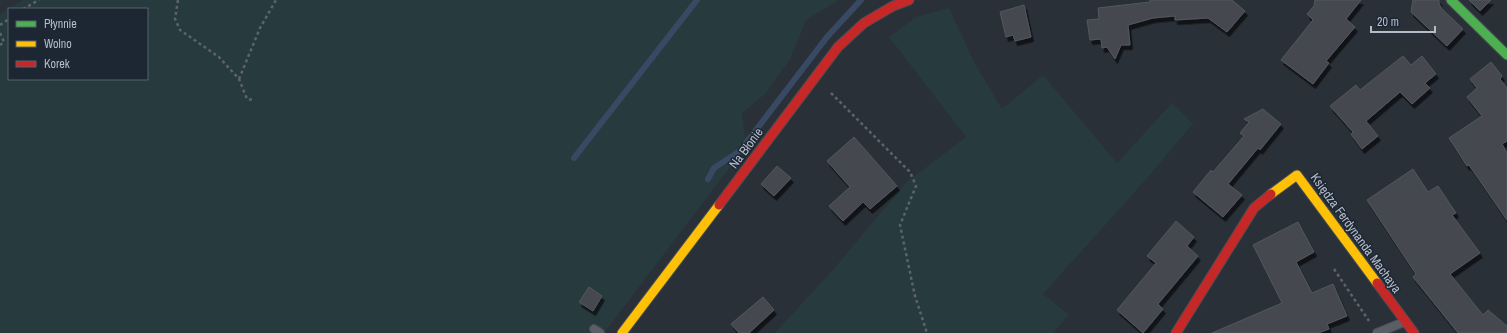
<svg xmlns="http://www.w3.org/2000/svg" width="1507" height="333" viewBox="0 0 1507 333" font-family="'Archivo Narrow',sans-serif">
	<style>
		.green { fill: #273a3e; fill-rule: evenodd }
		.lines { fill: none; stroke-linecap: round; stroke-linejoin: round }
		.stream { stroke: #384963; stroke-width: 6 }
		.building { fill: #444950; stroke: #52575f; filter: url(#shadow) }
		.lane-casing { stroke: #484c53; stroke-width: 10 }
		.fast-casing { stroke: #484c53; stroke-width: 11 }
		.slow-casing { stroke: #484c53; stroke-width: 11 }
		.jam-casing { stroke: #484c53; stroke-width: 11 }
		.path { stroke: #5d636a; stroke-width: 2.5; stroke-dasharray: 3 3; stroke-linecap: butt }
		.lane { stroke: #5a5e66; stroke-width: 8 }
		.fast { stroke: #4caf50; stroke-width: 9 }
		.slow { stroke: #ffc107; stroke-width: 9 }
		.jam { stroke: #c62828; stroke-width: 9 }
		.labels { text-anchor: middle; dominant-baseline: central; stroke-width: 3; stroke-linejoin: round; paint-order: stroke }
		.street-label { font-size: 13px; fill: #b4bcc9; stroke: #1d2633 }
	</style>
	<defs>
		<filter id="shadow"><feDropShadow dx="2.5" dy="4.5" stdDeviation="0" flood-color="#0009"/></filter>
	</defs>
	<rect width="100%" height="100%" fill="#2a3038"/>
	<path class="green" d="M22,0H839L806,20L790,59L765,94L742,113L746,146L604,333H0V14ZM9,9H147V79H9Z
		M949,8L974,62L1002,109L1043,75L1117,163L1172,103L1193,124L1142,184L1043,294L1069,315L1053,333H775L831,272L907,182L966,137L889,37L916,17Z"/>
	<g class="lines">
		<path class="stream" d="M574,158L697,0
			M708,179L714,168L740,151L827,37L861,0"/>
	</g>
	<path class="building" d="M1150,0H1232L1245,11L1227,32L1208,18L1175,20V16L1153,18L1128,25L1130,45H1121L1115,59L1107,47L1102,48L1101,39L1090,40L1087,20L1099,19L1098,8L1150,2Z
		M1315,0H1361L1346,19L1355,27L1326,61L1329,63L1313,84L1281,60L1313,20L1307,14L1314,6Z
		M1413,0H1439V4L1442,9L1463,29L1447,46L1411,12Z
		M1469,0H1491L1480,11Z
		M1024,5L1031,37L1015,41L1013,35L1006,37L1000,12Z
		M1403,56L1411,65L1422,56L1436,74L1425,83L1430,88L1412,104L1400,92L1366,121L1378,136L1362,149L1351,134L1353,132L1330,106L1356,85L1360,90Z
		M1491,62L1502,76L1500,79L1507,88V141L1502,144L1507,153V220L1469,165L1467,166L1449,138L1482,116L1467,97L1477,88L1470,79Z
		M1263,109L1281,124L1260,150L1258,148L1228,184L1242,195L1223,217L1193,192L1211,170L1213,172L1244,136L1240,133L1249,122L1244,119Z
		M854,137L897,186L870,209L863,202L843,221L829,206L850,187L827,161Z
		M777,166L791,178L774,196L761,184Z
		M1413,169L1428,192L1438,186L1456,213L1452,215L1480,253L1450,274L1483,315L1488,310L1507,326V333H1458L1413,277L1416,274L1367,200Z
		M1176,221L1194,237L1187,246L1198,256L1158,304L1163,309L1143,333L1117,310L1156,263L1147,256Z
		M1298,222L1314,252L1296,262L1312,293L1333,284L1347,316L1327,324L1329,329L1318,333H1212L1282,303L1253,245Z
		M589,287L602,296L593,311L579,302Z
		M763,297L774,310L749,333H739L731,324Z"/>
	<g class="lines">
		<g class="lane-casing">
			<path id="lane" d="M594,329L600,333
				M1377,333L1404,322"/>
		</g>
		<g class="fast-casing">
			<path id="fast" d="M1451,0L1507,55"/>
		</g>
		<g class="slow-casing">
			<path id="slow" d="M1271,194L1297,175L1377,283
				M622,333L719,205"/>
		</g>
		<g class="jam-casing">
			<path id="jam" d="M719,205L838,47L864,23L893,6L909,0
				M1377,283L1414,333
				M1176,333L1254,208L1271,194"/>
		</g>
		<path class="path" d="M178,0L175,19L180,30L219,57L239,79L247,99L253,100
			M23,9L39,0
			M0,25L9,19
			M0,33L4,42L0,45
			M239,79L260,28L276,0
			M831,93L910,172L916,186L900,225L915,296L927,333
			M1334,269L1369,321"/>
		<use href="#lane" class="lane"/>
		<use href="#fast" class="fast"/>
		<use href="#slow" class="slow"/>
		<use href="#jam" class="jam"/>
	</g>
	<g class="labels">
		<g class="street-label">
			<text transform="translate(746 148) rotate(-53)">Na Błonie</text>
			<text transform="translate(1356 233) rotate(54)">Księdza Ferdynanda Machaya</text>
		</g>
	</g>
	<rect x="8" y="8" width="140" height="72" fill="#1d2633" stroke="#59626f"/>
	<rect x="16" y="21" width="20" height="6" fill="#4caf50" stroke="#59626f"/>
	<text x="44" y="28" font-size="12" fill="#b4bcc9">Płynnie</text>
	<rect x="16" y="41" width="20" height="6" fill="#ffc107" stroke="#59626f"/>
	<text x="44" y="48" font-size="12" fill="#b4bcc9">Wolno</text>
	<rect x="16" y="61" width="20" height="6" fill="#c62828" stroke="#59626f"/>
	<text x="44" y="68" font-size="12" fill="#b4bcc9">Korek</text>
	<path d="M1371 26v6h64v-6" fill="none" stroke="#b4bcc9" stroke-width="2"/>
	<text x="1377" y="26" font-size="12" fill="#b4bcc9" stroke="#1d2633" stroke-width="3" paint-order="stroke">20 m</text>
</svg>
